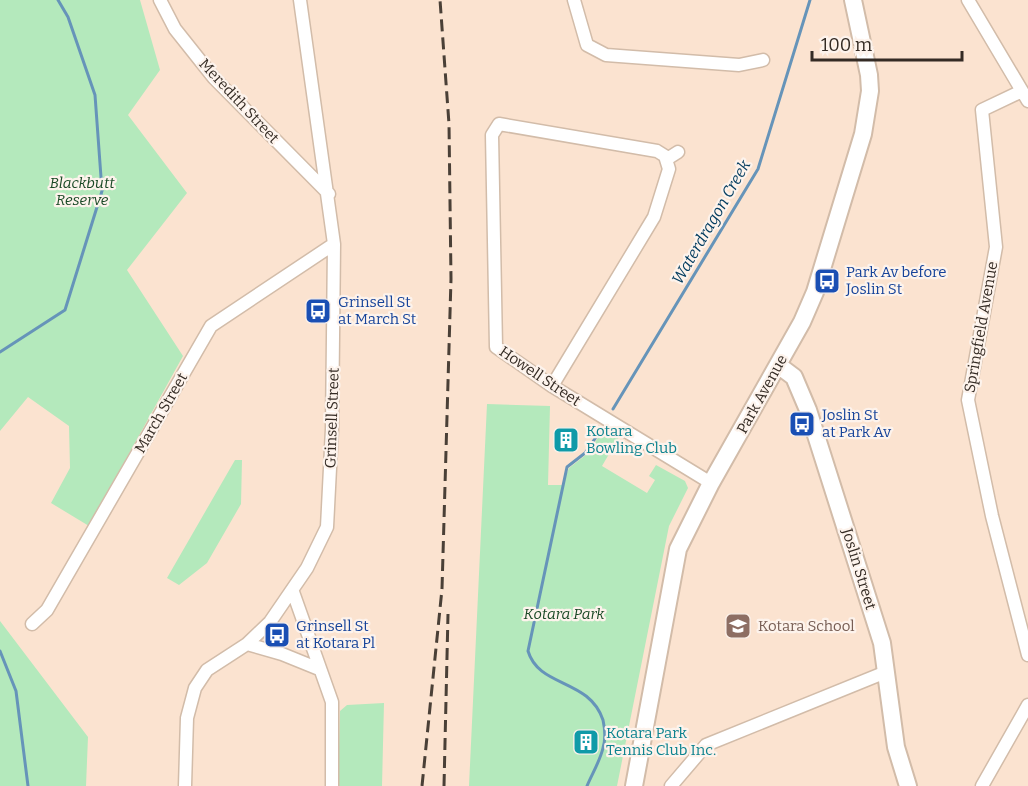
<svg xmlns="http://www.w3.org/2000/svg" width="1028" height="786" viewBox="0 0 1028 786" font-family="Bitter,serif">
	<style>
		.green { fill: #b4e9bc }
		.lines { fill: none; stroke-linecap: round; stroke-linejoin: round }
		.stream { stroke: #6694b9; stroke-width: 3 }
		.street-casing { stroke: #d2bca9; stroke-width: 15 }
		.secondary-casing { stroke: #d2bca9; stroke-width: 20 }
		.street { stroke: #fff; stroke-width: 12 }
		.secondary { stroke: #fff; stroke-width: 16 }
		.rail { stroke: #4a4037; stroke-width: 3; stroke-dasharray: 12 6; stroke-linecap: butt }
		.labels { text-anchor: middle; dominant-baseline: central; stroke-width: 4.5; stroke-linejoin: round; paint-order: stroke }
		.street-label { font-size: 15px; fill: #342b24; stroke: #fdf3ec }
		.park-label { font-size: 15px; font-style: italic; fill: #194925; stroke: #fdf3ec }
		.transit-label { font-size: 15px; fill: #164399; stroke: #fdf3ec; text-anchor: start }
		.culture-label { font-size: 15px; fill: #0d838f; stroke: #fdf3ec; text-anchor: start }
		.education-label { font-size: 15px; fill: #785e54; stroke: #fdf3ec; text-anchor: start }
		.water-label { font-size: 16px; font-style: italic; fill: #043d60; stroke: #fdf3ec }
	</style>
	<rect width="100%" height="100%" fill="#fbe3d0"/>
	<path class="green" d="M0,0H140L160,70L128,115L187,193L127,270L183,356L89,526L51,503L70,468L69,426L28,397L0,431Z
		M487,404L550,406L548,485H562L569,468L587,454L604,429L619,437L602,466L647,493L655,480L649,476L656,465L685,481L688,488L669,526L617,786H469Z
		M235,460H242L241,504L207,563L179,585L167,578Z
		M0,621L88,737L86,786H0Z
		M384,703L382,786H338L340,711L347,705Z"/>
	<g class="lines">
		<path class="stream" d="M0,352L65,310L102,191L95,95L68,17L58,0
			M613,409L758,169L810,0
			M0,651L16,691L28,786
			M587,786C592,774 600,761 603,748C606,738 605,729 603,720C589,678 539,688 528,651L567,467L585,453L601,430"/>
		<g class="street-casing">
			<path id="street" d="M160,0L175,29L214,78L329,194
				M574,0L587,45L606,55L739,65L763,60
				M968,0L1028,101
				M1022,91L982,110L996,247L968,400L992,516L1028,655
				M667,159L678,152
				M552,386L654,217L669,169L665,156L657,151L499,124L492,135L496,347L552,386L711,483
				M293,592L332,702V786
				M32,624L47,610L211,326L334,244
				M247,644L282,654L319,669
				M185,786L187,718L195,688L207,670L247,644L270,622L307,568L327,527L332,429L334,244L300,0
				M671,786L706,745L886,672
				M982,786L1028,705"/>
		</g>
		<g class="secondary-casing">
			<path id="secondary" d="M778,365L794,377L808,410L882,643L896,747L908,786
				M634,786L678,549L711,483L802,322L815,292L863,134L870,91L869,75L853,0"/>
		</g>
		<use href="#street" class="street"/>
		<use href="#secondary" class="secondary"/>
		<path class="rail" d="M422,786L442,589L451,279L449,124L440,0
			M444,786L448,614"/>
	</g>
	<defs>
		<g id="bus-square" transform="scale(1.35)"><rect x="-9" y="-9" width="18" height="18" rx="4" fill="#1a4fb4" stroke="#fdf3ec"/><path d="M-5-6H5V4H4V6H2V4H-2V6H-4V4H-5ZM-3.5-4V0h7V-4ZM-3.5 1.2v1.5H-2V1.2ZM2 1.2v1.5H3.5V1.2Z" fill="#fff"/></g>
		<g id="building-square" transform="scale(1.35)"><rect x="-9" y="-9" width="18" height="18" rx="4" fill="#0f9aa8" stroke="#fdf3ec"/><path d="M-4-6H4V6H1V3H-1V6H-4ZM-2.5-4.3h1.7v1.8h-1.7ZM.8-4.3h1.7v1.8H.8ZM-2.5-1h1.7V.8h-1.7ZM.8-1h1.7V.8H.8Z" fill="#fff"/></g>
		<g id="school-square" transform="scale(1.35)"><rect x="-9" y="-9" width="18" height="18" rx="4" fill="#8d6e63" stroke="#fdf3ec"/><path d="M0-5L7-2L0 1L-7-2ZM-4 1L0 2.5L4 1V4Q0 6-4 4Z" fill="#fff"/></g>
	</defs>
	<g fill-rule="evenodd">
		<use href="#bus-square" x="827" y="281"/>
		<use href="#bus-square" x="318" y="311"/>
		<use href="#bus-square" x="802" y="424"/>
		<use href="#building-square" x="566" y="440"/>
		<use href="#school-square" x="738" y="626"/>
		<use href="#bus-square" x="277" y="635"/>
		<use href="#building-square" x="586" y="742"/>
	</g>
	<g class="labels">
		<g class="street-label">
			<text transform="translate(239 101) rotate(47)">Meredith Street</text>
			<text transform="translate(981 327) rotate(-80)">Springfield Avenue</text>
			<text transform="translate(540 376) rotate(34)">Howell Street</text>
			<text transform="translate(762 394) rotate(-61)">Park Avenue</text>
			<text transform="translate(161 413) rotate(-60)">March Street</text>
			<text transform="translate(332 418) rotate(-88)">Grinsell Street</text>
			<text transform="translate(859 569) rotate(73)">Joslin Street</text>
		</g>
		<g class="park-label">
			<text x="82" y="183">Blackbutt<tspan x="82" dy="17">Reserve</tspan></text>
			<text x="564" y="614">Kotara Park</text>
		</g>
		<g class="transit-label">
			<text x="846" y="272">Park Av before<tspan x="846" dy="17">Joslin St</tspan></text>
			<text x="338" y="302">Grinsell St<tspan x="338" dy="17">at March St</tspan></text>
			<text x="822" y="415">Joslin St<tspan x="822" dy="17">at Park Av</tspan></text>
			<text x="296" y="626">Grinsell St<tspan x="296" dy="17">at Kotara Pl</tspan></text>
		</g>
		<g class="culture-label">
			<text x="586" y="431">Kotara<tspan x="586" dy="17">Bowling Club</tspan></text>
			<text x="606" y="733">Kotara Park<tspan x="606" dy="17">Tennis Club Inc.</tspan></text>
		</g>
		<g class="education-label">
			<text x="758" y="626">Kotara School</text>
		</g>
		<g class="water-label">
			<text transform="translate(711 222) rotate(-60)">Waterdragon Creek</text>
		</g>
	</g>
	<path d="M812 51v9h150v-9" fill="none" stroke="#342b24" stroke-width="3"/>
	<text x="821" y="51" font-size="18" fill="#342b24" stroke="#fdf3ec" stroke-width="4.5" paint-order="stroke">100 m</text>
</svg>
